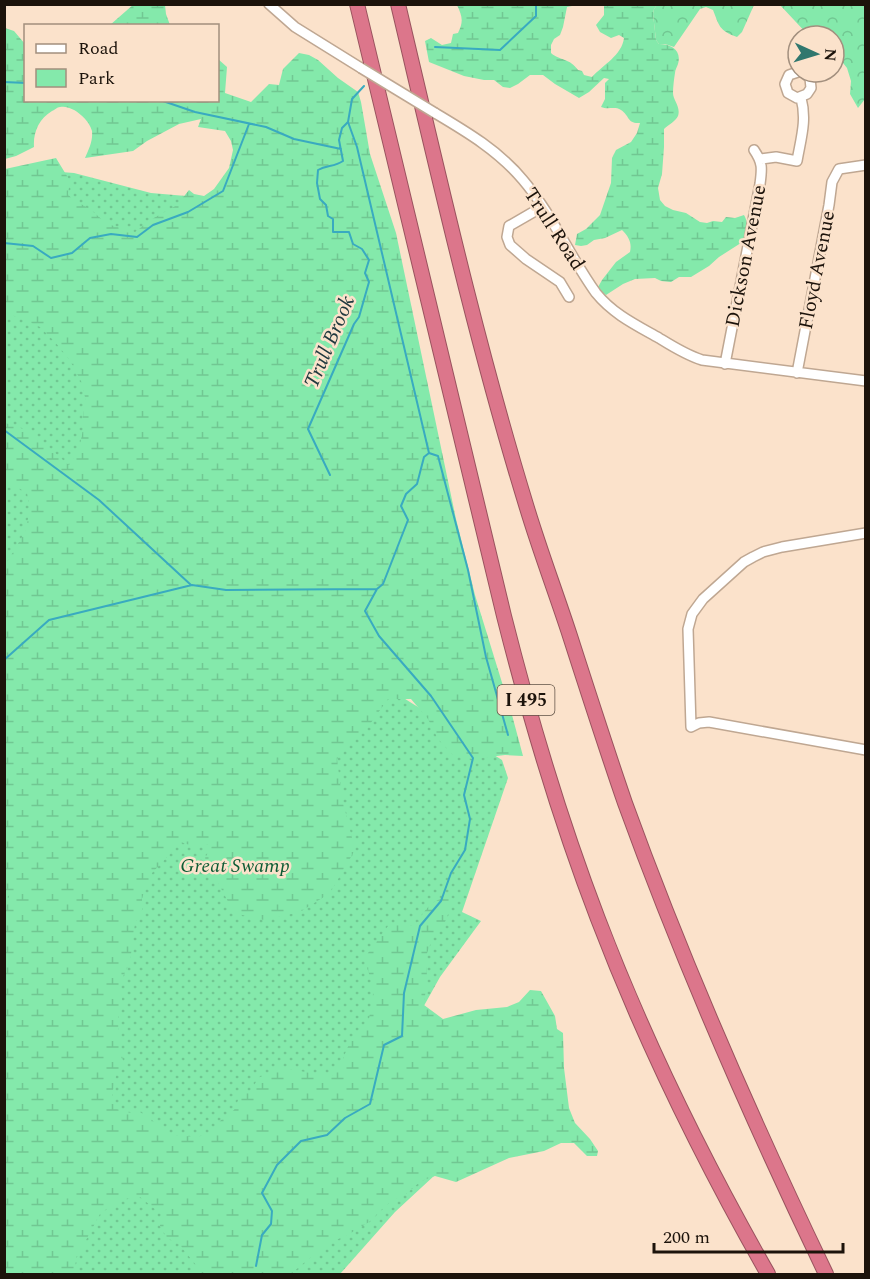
<svg xmlns="http://www.w3.org/2000/svg" width="870" height="1279" viewBox="0 0 870 1279" font-family="Spectral,serif">
	<style>
		.green { fill: url(#green-dots) }
		.forest { fill: url(#forest-crowns) }
		.wetland { fill: url(#wetland-marsh) }
		.lines { fill: none; stroke-linecap: round; stroke-linejoin: round }
		.stream { stroke: #39aac0; stroke-width: 2 }
		.minor-casing { stroke: #bfa792; stroke-width: 12 }
		.highway-casing { stroke: #99535e; stroke-width: 16 }
		.minor { stroke: #fff; stroke-width: 9 }
		.highway { stroke: #dc768b; stroke-width: 14 }
		.minor-bridge-casing { stroke: #bfa792; stroke-width: 12; stroke-linecap: butt }
		.minor-bridge { stroke: #fff; stroke-width: 9 }
		.labels { text-anchor: middle; dominant-baseline: central; stroke-width: 5; stroke-linejoin: round; paint-order: stroke }
		.shield { fill: #fbe2cb; stroke: #5f5145; stroke-width: 1.5 }
		.shield-label { font-size: 18px; font-weight: bold; fill: #1c130b }
		.street-label { font-size: 20px; fill: #1c130b; stroke: #fbe2cb }
		.park-label { font-size: 20px; font-style: italic; fill: #0c5b34; stroke: #fbe2cb }
		.water-label { font-size: 21px; font-style: italic; fill: #223a40; stroke: #fbe2cb }
	</style>
	<defs>
		<pattern id="green-dots" width="8" height="8" patternUnits="userSpaceOnUse" patternTransform="scale(1.5)"><rect width="8" height="8" fill="#84e9ab"/><path d="M2 2h.1M6 6h.1" fill="none" stroke="#71c792" stroke-width="1.8" stroke-linecap="round"/></pattern>
		<pattern id="forest-crowns" width="20" height="18" patternUnits="userSpaceOnUse" patternTransform="scale(1.5)"><rect width="20" height="18" fill="#84e9ab"/><path d="M2 6a3 3 0 1 1 6 0M12 15a3 3 0 1 1 6 0" fill="none" stroke="#71c792"/></pattern>
		<pattern id="wetland-marsh" width="20" height="14" patternUnits="userSpaceOnUse" patternTransform="scale(1.5)"><rect width="20" height="14" fill="#84e9ab"/><path d="M1 5h8M5 5V1M11 12h8M15 12V8" fill="none" stroke="#71c792"/></pattern>
	</defs>
	<rect width="100%" height="100%" fill="#fbe2cb"/>
	<path class="green" d="M61,172L74,173L151,193L326,208L356,668L502,760L508,778L462,912L481,921L440,977L376,1092L435,1175L395,1212L340,1274H5V256Z"/>
	<path class="forest" d="M657,5H754L742,32L737,37C719,31 719,25 713,10L706,7L700,9L674,47L665,44H659L656,40L653,14L654,9Z
		M780,5H865V99L858,108L850,94L851,81L847,68L839,58L834,54V36H809Z"/>
	<path class="wetland" d="M134,4L165,5L166,14L170,25H110Z
		M457,5H577L567,7L563,27L560,35L554,39L551,45V53C560,61 570,58 578,70L582,71L584,75L592,77C603,65 622,55 624,38L619,35L611,38L600,32L596,25L604,15V5H657L654,9L653,14L656,40L659,44C671,44 682,50 678,64C677,67 675,70 675,73C674,79 673,87 673,93C673,100 681,107 678,116C676,121 668,125 664,129V147L662,174L658,188L660,200L665,206L673,210L686,213L700,222L707,223L713,221L722,222L726,217L735,218L744,215C749,223 747,232 744,241L719,257L709,266L691,277H679L671,282L661,281L655,278L635,279L623,284L606,295L597,289L602,280L616,262L630,252C632,243 629,237 622,230L605,238L594,240L587,245L581,246L575,245L577,234L586,229L600,215L611,183L612,158L616,150L631,142L637,133L640,123C627,124 630,116 621,110C615,106 608,110 601,107L605,99V83L609,79L604,78L589,92L579,98L555,84L543,75H530L518,84L510,88L503,87L494,80H484L464,76L429,62L425,41L431,38L442,45L451,43L453,34L458,33C464,21 462,16 457,5Z
		M5,28L14,31L25,44L26,100H218V59L227,67L225,93L251,102L269,84L279,85L283,69L299,53L309,55L318,60L338,78L358,92L361,102L370,154L396,233L456,519L475,595L512,715L523,756L505,755L472,759L453,755L438,739L428,719L411,699H388L370,724L337,759L342,798L355,850L330,893L300,912L264,920L234,913L205,858L214,842C202,847 193,847 181,842L152,873L142,898V910L135,923L130,962L119,985L122,999L118,1017L119,1039L123,1061L116,1075L112,1095L117,1109L131,1113L140,1112L152,1120L169,1135L198,1137L210,1132L222,1119L234,1110L241,1093L251,1091L258,1078L280,1068L332,1076L339,1068L352,1037L369,1019L373,994L371,980L365,961L368,953L388,926L398,921L405,925L415,926C425,910 433,895 454,899L443,927L434,934L426,956L427,978L424,1005L443,1019L476,1010L507,1007L519,1002L530,990L541,991L555,1016L557,1029L563,1033L564,1068L569,1108L575,1123L590,1139L598,1151L597,1156H587L574,1143H561L544,1151L509,1158L456,1182L435,1176L421,1181L406,1194L391,1201L369,1222L351,1233L330,1243L306,1261L291,1274H197L196,1265L179,1244L167,1238L160,1226L161,1214L140,1197L117,1201L100,1214L77,1257L73,1274H5L4,913L10,893L4,891V590L6,589L4,576L7,562L25,532L30,510L27,493L5,480V423C35,430 46,446 69,465L79,450L83,429V413L86,402L82,383L69,359L55,342L40,327L5,312V169L56,158L70,181L68,194L72,199L90,209L107,224L135,232L152,219L177,205L189,190L194,194L204,196L214,189L229,168L233,150L231,141L225,131L198,127L201,119L179,124L147,141L133,151L85,158C89,149 93,141 92,131C90,120 72,104 60,107C57,107 55,110 52,111C39,119 33,132 34,147L16,156L5,159Z"/>
	<g class="lines">
		<path class="stream" d="M435,47L500,50L536,16V4
			M4,82L26,83
			M160,100L195,112L266,127L294,139L341,149
			M4,243L33,246L51,258L72,253L90,238L111,234L137,237L153,225L188,212L223,191L249,124
			M4,430L99,500L191,585
			M429,453L438,456L468,570L486,657L508,735
			M330,475L308,429L354,324L359,317L369,282L365,273L369,260L362,249L353,244L349,232H333V219L328,216L326,205L320,199L317,183L318,170C327,165 334,167 343,161L339,140L342,128L348,122L352,99L364,86
			M4,660L49,620L192,585L226,590L377,589
			M256,1266L262,1235L271,1224L272,1211L262,1193L277,1165L301,1141L327,1135L345,1118L370,1104L384,1045L402,1036L404,993L420,926L441,901L451,873L465,850L470,819L464,795L473,758L431,696L379,636L365,611L377,589L383,584L408,520L401,506L406,494L417,484L424,457L429,453L357,147L348,122"/>
		<g class="minor-casing">
			<path id="minor" d="M269,4L295,27L361,68
				M798,72L789,75L785,84L788,93L797,98L807,94L811,88L810,78L802,72
				M435,113C467,132 499,151 523,180C552,214 570,257 596,293C613,314 636,325 659,338C672,346 686,355 702,360L866,381
				M761,159L776,157L797,161C801,138 807,120 801,98
				M542,207L509,226L507,237L510,245L526,259L560,282L569,297
				M725,364L760,184C762,169 763,163 754,150
				M797,373L829,205L832,182L839,169L866,165
				M866,533L782,547L763,552L753,557L744,562L703,599L692,614L688,629L691,727L699,723L709,722L866,750"/>
		</g>
		<g class="highway-casing">
			<path id="highway" d="M357,4L504,616C530,719 560,820 598,919C645,1042 703,1160 768,1274
				M398,4C438,173 476,342 527,508C540,551 556,593 570,636C588,692 606,748 625,803C683,963 752,1120 826,1274"/>
		</g>
		<use href="#minor" class="minor"/>
		<use href="#highway" class="highway"/>
		<g class="minor-bridge-casing">
			<path id="minor-bridge" d="M361,68L435,113"/>
		</g>
		<use href="#minor-bridge" class="minor-bridge"/>
	</g>
	<g class="labels">
		<rect class="shield" x="497.5" y="685" width="57" height="30" rx="4.5"/>
		<g class="shield-label">
			<text x="526" y="700">I 495</text>
		</g>
		<g class="street-label">
			<text transform="translate(554 229) rotate(57)">Trull Road</text>
			<text transform="translate(746 256) rotate(-79)">Dickson Avenue</text>
			<text transform="translate(817 270) rotate(-79)">Floyd Avenue</text>
		</g>
		<g class="park-label">
			<text x="235" y="866">Great Swamp</text>
		</g>
		<g class="water-label">
			<text transform="translate(330 342) rotate(-67)">Trull Brook</text>
		</g>
	</g>
	<rect width="870" height="1279" fill="none" stroke="#1c130b" stroke-width="12"/>
	<rect x="24" y="24" width="195" height="78" fill="#fbe2cb" stroke="#a28f7e" stroke-width="1.5"/>
	<rect x="36" y="44" width="30" height="9" fill="#ffffff" stroke="#a28f7e" stroke-width="1.5"/>
	<text x="78" y="54" font-size="18" fill="#1c130b">Road</text>
	<rect x="36" y="69" width="30" height="18" fill="#84e9ab" stroke="#a28f7e" stroke-width="1.5"/>
	<text x="78" y="84" font-size="18" fill="#1c130b">Park</text>
	<g transform="translate(816 54) rotate(94)"><circle r="28" fill="#fbe2cb" stroke="#a28f7e" stroke-width="1.5"/>
	<path d="M0-4.5L10 22L0 15L-10 22Z" fill="#30776e"/>
	<text y="-9" font-size="16" font-weight="bold" text-anchor="middle" fill="#1c130b">N</text>
	</g>
	<path d="M654 1243v9h189v-9" fill="none" stroke="#1c130b" stroke-width="3"/>
	<text x="663" y="1243" font-size="18" fill="#1c130b" stroke="#fbe2cb" stroke-width="4.5" paint-order="stroke">200 m</text>
</svg>
